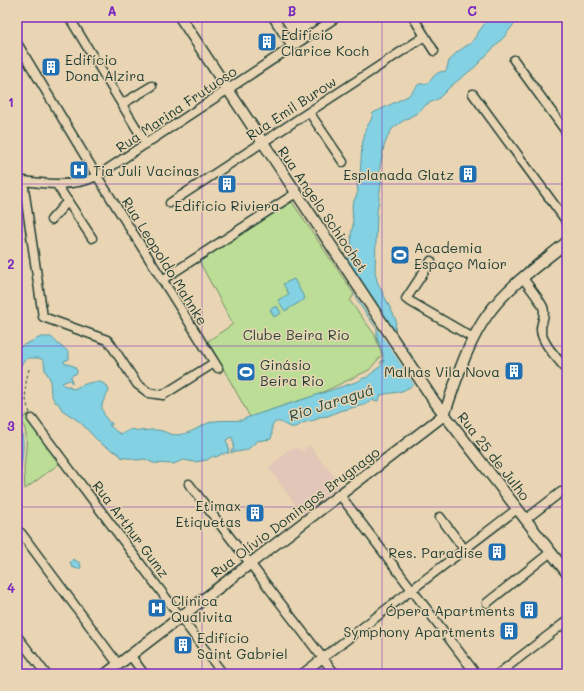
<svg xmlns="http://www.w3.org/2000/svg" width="584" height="691" viewBox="0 0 584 691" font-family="Mali,sans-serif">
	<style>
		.built { fill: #e2c6b7 }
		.green { fill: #bcdd96; stroke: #6e8d65 }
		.water { fill: #83d1e2; stroke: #5b969c }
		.pier { fill: #e9d5b3 }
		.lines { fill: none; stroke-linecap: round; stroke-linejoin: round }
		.minor-casing { stroke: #1f3d34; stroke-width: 11 }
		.major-casing { stroke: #1f3d34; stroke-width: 13 }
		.path { stroke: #1f3d34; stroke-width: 1; stroke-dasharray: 3 3; stroke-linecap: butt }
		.minor { stroke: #e9d5b3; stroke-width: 8 }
		.major { stroke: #e9d5b3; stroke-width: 10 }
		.grid { fill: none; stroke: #7b2cbf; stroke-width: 1; stroke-opacity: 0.55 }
		.labels { text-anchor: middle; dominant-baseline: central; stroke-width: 3; stroke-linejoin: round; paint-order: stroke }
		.poi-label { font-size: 14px; fill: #1f3d34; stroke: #e9d5b3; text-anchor: start }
		.street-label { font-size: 14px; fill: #1f3d34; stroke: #e9d5b3 }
		.park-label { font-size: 14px; fill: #274539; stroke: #e9d5b3 }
		.water-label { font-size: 15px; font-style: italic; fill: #294c45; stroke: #e9d5b3 }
		.neatline { fill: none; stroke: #7b2cbf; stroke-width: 1.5 }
		.grid-label { font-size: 13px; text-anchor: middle; font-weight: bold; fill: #7b2cbf }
	</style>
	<rect width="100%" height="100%" fill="#e9d5b3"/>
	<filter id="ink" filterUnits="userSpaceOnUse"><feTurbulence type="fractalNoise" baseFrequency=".025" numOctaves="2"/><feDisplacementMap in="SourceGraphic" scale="8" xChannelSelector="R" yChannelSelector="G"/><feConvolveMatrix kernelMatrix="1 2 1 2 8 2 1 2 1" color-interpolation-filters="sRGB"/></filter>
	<g filter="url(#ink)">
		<path class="built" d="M309,445L341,485L303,515L268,467L278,460L287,450L298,448L302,451Z"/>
		<path class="green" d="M292,202L354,294L350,301L375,335L382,355L369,370L317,395L250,417L208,341L233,324L199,261Z
			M28,414H30L63,461L25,489C25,483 24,476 24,470C25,454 30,434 21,420Z"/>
		<path class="water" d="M489,17H519L505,36L475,67L451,86L438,99L427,104L417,113L403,121L393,128L389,134L384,146L379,172L380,171L382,177L377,212L375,271L377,281L396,320L395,331C402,343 426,367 416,383C413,386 406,389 402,391C396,393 388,393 381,395L378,401L373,400L364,405L339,411L328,416L318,417V419C312,421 308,421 303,423C299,425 296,428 291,427C283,426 280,417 272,425V436L271,439L257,441L247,450L237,452L235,451L231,453V450H233L234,443L232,441L233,438L231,437L226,440L229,448L228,454L227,452L224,454H220V455L216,457L213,456L207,460L194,462L184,460L173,464L153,463L145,459L137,460L127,458L121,457L119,454L101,444L80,422L62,410L58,403L55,402L51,394L50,379L45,370L44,362L42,359L38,358H28L24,361L17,371V380V348L41,337H51C54,339 56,342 58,344C64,349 70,349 69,359L64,361V363L74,366L77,371V373L71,376L72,383L69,380L62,383L65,386H70V388L74,389C83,384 105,375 109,391C107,395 102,402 102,406C101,410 107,421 110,423L111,422L112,425H109L117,432L121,434L132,429C143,433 147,429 157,430C168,431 169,437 183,434C194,432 204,423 215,421C223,420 233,421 242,420L246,418L359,381L363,378H366L383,364L384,360L380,364L383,359V354L377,338V329L360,305L351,287L346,259L352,251L351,235L353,225L352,205L358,192L357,184L360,176L362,144L364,138L365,130L371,120L373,113L408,96L419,84H427C435,77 433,72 446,71L449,61L457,52L471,43Z
			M294,279L305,299L285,311L278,300L289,294L283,284Z
			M277,306L281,313L274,317L270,309Z
			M17,421C27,437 22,458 20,476C19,481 19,486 17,491Z
			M73,559L80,563L81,568L77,569L72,567L70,563Z"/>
		<path class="pier" d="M345,256L420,368L421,374L418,384L415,386L346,281L343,272L344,258Z"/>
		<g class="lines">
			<g class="minor-casing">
				<path id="minor" d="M69,17L146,144
					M273,17L292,47
					M413,17L434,51
					M17,43L97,176L218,368
					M514,60L567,133
					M473,94L567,222
					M122,104L152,86
					M309,112L343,162
					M17,180C44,184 72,188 97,176L337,17
					M23,181L43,317L107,340L110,343L137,384L149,393L163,395L214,363
					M57,185L92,238
					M170,203L425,36
					M51,220L68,201
					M431,261L406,299L473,338
					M523,278C529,287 538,297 543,307C546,314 542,320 541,328C540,342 559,360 567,370
					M162,280L296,193
					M32,419L223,674
					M189,484L335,674
					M340,495L476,674
					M440,517L464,549
					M526,519L561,492
					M21,533L118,664
					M487,603L551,552
					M17,636L46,674
					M130,655L144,674
					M302,674L517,509
					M498,674L567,621"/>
			</g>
			<g class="major-casing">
				<path id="major" d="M180,17L434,401L567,573
					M444,415C456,381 467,343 488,314C509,285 540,264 567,242
					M106,674L444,415"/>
			</g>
			<path class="path" d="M30,413C23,397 25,382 30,366"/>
			<use href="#minor" class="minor"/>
			<use href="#major" class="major"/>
		</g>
	</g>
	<path class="grid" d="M202,17V674M382,17V674M17,184H567M17,346H567M17,507H567"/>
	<defs>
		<g id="building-square" transform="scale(1)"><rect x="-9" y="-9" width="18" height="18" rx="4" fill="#1f6fb2" stroke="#e9d5b3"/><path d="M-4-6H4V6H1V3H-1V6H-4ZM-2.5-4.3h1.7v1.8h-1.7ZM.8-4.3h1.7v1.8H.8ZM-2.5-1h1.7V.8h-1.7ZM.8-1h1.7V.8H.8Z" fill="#fff"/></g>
		<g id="hospital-square" transform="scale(1)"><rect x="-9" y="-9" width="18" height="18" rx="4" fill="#1f6fb2" stroke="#e9d5b3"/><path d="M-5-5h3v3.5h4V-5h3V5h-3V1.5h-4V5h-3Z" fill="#fff"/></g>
		<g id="stadium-square" transform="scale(1)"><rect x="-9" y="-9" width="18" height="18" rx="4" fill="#1f6fb2" stroke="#e9d5b3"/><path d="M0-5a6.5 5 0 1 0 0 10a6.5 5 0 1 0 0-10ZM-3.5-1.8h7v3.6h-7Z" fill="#fff"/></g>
	</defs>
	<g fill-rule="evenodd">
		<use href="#building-square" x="267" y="42"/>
		<use href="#building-square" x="51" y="67"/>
		<use href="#hospital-square" x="79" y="170"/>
		<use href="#building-square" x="468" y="174"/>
		<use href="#building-square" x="227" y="184"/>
		<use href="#stadium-square" x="400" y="255"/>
		<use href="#building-square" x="514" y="371"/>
		<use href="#stadium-square" x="246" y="372"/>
		<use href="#building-square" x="255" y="513"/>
		<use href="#building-square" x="497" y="552"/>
		<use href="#hospital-square" x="157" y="608"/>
		<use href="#building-square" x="529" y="610"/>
		<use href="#building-square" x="509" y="631"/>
		<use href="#building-square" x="183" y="645"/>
	</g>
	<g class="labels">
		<g class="poi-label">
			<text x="281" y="34">Edifício<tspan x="281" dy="16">Clarice Koch</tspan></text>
			<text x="65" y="59">Edifício<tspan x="65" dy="16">Dona Alzira</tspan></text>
			<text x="93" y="170">Tia Juli Vacinas</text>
			<text x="454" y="174" text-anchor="end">Esplanada Glatz</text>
			<text x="227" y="205" text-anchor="middle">Edifício Riviera</text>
			<text x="414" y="247">Academia<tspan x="414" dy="16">Espaço Maior</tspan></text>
			<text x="260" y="364">Ginásio<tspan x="260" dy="16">Beira Rio</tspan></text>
			<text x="500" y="371" text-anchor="end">Malhas Vila Nova</text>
			<text x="241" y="505" text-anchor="end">Etimax<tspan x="241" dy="16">Etiquetas</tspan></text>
			<text x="483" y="552" text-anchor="end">Res. Paradise</text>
			<text x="171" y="600">Clínica<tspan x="171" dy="16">Qualivita</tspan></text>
			<text x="515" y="610" text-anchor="end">Ópera Apartments</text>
			<text x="495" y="631" text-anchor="end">Symphony Apartments</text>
			<text x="197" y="637">Edifício<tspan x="197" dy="16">Saint Gabriel</tspan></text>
		</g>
		<g class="street-label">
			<text transform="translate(291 108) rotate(-33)">Rua Emil Burow</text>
			<text transform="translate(176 109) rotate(-34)">Rua Marina Frutuoso</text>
			<text transform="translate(323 209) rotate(56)">Rua Angelo Schiochet</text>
			<text transform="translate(165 261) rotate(58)">Rua Leopoldo Mahnke</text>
			<text transform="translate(494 456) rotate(52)">Rua 25 de Julho</text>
			<text transform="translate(295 512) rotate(-37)">Rua Olívio Domingos Brugnago</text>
			<text transform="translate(131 529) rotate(53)">Rua Arthur Gumz</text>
		</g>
		<g class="park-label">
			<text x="296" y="334">Clube Beira Rio</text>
		</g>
		<g class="water-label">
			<text transform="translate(331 402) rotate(-18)">Rio Jaraguá</text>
		</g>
	</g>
	<rect width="584" height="691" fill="none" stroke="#e9d5b3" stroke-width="44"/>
	<rect x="22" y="22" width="540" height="647" class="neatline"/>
	<g class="grid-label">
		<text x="112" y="16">A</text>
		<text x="292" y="16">B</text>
		<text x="472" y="16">C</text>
		<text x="11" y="107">1</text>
		<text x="11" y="269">2</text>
		<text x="11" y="431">3</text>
		<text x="11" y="593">4</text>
	</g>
</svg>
